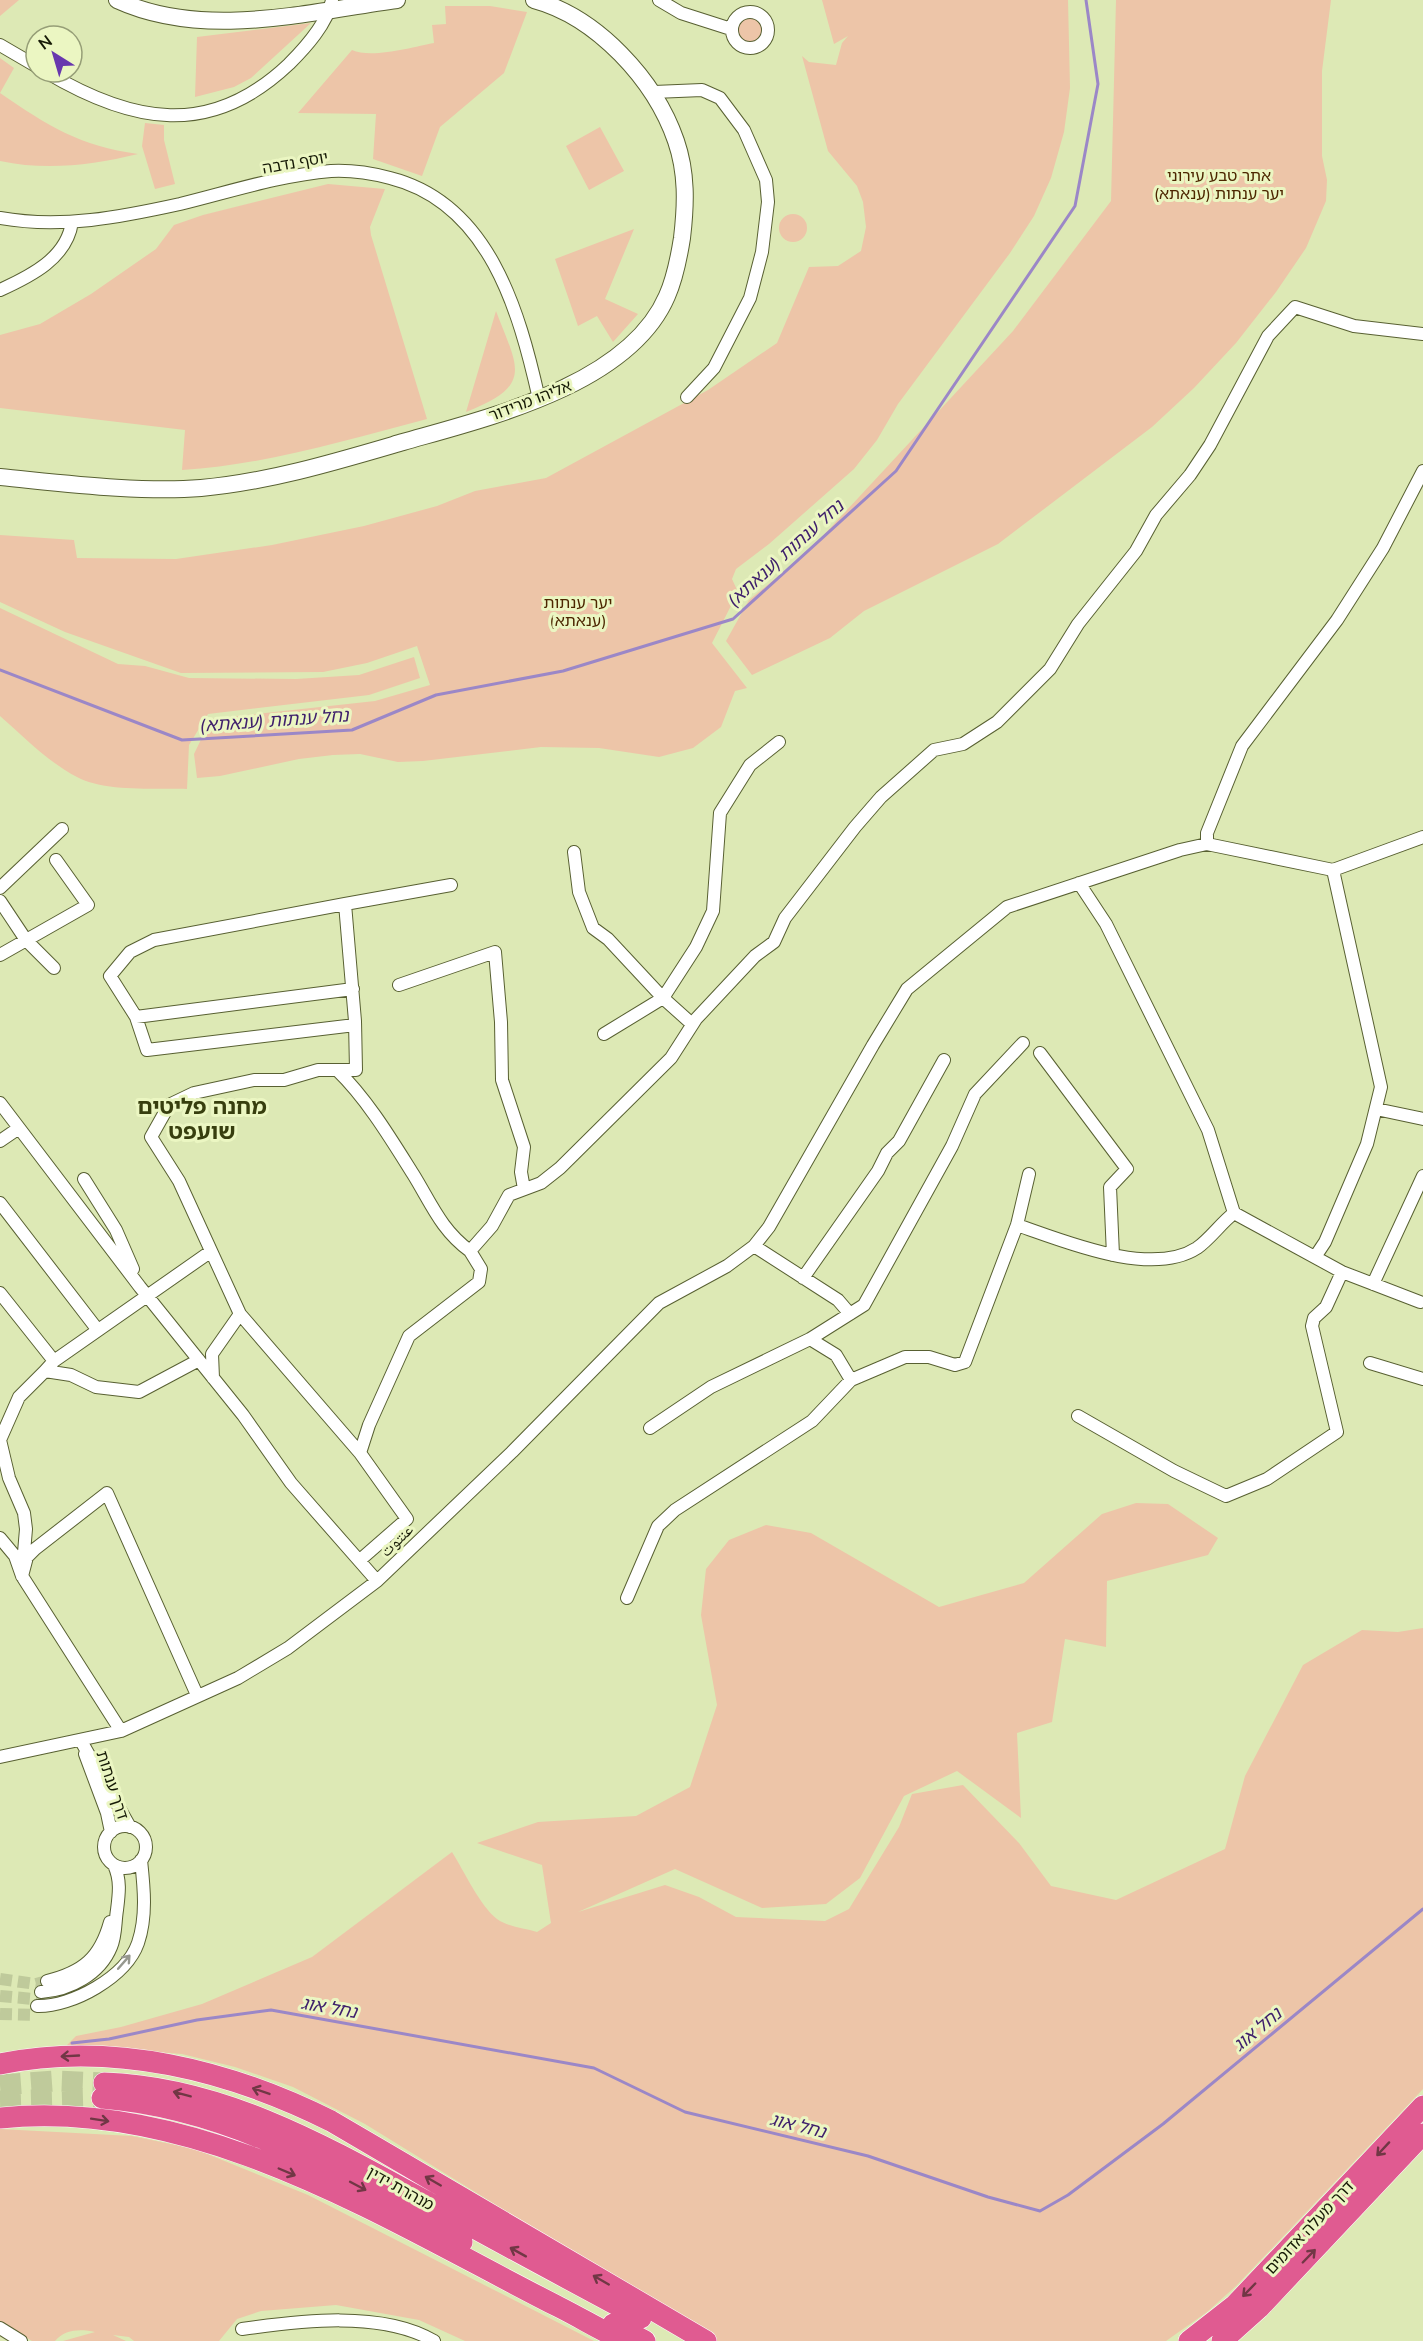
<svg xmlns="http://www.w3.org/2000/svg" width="1423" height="2341" viewBox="0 0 1423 2341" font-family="Mulish,'Noto Naskh Arabic','Noto Sans Hebrew',sans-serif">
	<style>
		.green { fill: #edc5a8 }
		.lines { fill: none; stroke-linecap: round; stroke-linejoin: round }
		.stream { stroke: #9b87c7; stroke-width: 3 }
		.street-tunnel { stroke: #bfca9b; stroke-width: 12; stroke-dasharray: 12 6; stroke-linecap: butt }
		.highway-tunnel { stroke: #bfca9b; stroke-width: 21; stroke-dasharray: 21 10; stroke-linecap: butt }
		.street-casing { stroke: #586032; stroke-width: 14 }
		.secondary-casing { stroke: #586032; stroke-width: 18 }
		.highway-casing { stroke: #fff; stroke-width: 22 }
		.street { stroke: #fff; stroke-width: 12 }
		.secondary { stroke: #fff; stroke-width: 16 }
		.highway { stroke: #e05b91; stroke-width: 21 }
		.oneway { stroke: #96988f }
		.oneway2 { stroke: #713745 }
		.labels { text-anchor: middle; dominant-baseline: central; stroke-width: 6; stroke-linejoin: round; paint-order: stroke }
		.street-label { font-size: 16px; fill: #161a06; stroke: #ebf6c2 }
		.park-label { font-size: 16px; fill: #4d2600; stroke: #ebf6c2 }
		.water-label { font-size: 18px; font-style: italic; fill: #3f206c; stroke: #ebf6c2 }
		.district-label { font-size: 22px; font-weight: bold; fill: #373e0e; stroke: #ebf6c2 }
	</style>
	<rect width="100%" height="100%" fill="#dde9b5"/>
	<path class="green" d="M0,0H19L0,16Z
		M822,0H1068L1070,88L1064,132L1051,178L1034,216L1010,253L898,404L877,440L854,469L769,544L736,569L732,579L738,592L712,643L747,688L735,691L721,727L693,748L659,757L599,748L541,747L423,761L398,762L360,754L333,755L299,759L220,776L197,778L194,754L211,719L375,701L430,685L417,646L367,663L323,672L181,673L65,632L0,602V535L74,540L77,558L176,559L272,545L364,526L437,506L475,491L546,478L708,390L777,343L809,267L838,266L861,251L866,227L863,202L857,186L828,151L802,56L809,62L836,65L842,43L848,36L834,44Z
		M1116,0H1331L1322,71V156L1327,180L1326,201L1306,248L1276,292L1236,343L1194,388L1152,427L998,544L864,611L830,638L752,675L726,641L749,600L808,552L1013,331L1111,201Z
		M445,6H490L527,12L504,73L440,127L422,176L373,159L376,114L298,113L352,50C371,59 413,47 434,43L432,25L446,24Z
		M738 30a12 12 0 1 1 24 0a12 12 0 1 1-24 0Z
		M311,23L251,78L234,87L195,97L197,37Z
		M0,58L14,68L0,93Z
		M0,93C48,126 80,146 138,154C92,165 47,171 0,161Z
		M145,123L164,125V140L175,184L155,189L142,146Z
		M600,127L624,171L589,190L566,146Z
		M328,184L385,189L370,227L371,235L427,419C346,440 266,465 182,470L185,430L0,408V335L40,324L91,294L156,249L174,225L203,215Z
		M779 228a14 14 0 1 1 28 0a14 14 0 1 1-28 0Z
		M634,229L605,299L638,314L613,342L597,316L578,326L555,259Z
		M496,311C518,369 534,385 466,412Z
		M0,608L118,664L145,666L189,678L296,679L359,675L414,657L420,678L369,695L208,714L189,745L187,789C156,788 104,792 77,777C48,762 24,737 0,716Z
		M1136,1503L1168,1504L1218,1538L1208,1555L1107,1581L1106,1647L1065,1639L1052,1722L1017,1733L1021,1818L957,1771L904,1796L860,1878L826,1904L762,1908L675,1869L578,1912L665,1885L699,1897L736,1917L825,1921L849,1909L899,1827L912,1794L963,1785L1019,1843L1051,1886L1116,1900L1225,1849L1245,1776L1303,1665L1362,1630L1398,1632L1423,1628V2089L1236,2286L1207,2312L1166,2341H717L365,2124L293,2087L235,2067L182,2054L67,2045L76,2036L121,2027L202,2004L312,1957L452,1852C464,1871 480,1906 497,1919C508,1927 524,1928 537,1932L551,1923L542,1865L477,1843L538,1822L636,1816L690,1787L717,1705L701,1615L706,1569L729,1540L766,1525L811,1533L939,1607L1024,1583L1102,1514Z
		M0,2129L132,2136L195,2149L308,2195L594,2341H465L419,2320L336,2305L261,2311L237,2319L219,2341H134L129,2337L113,2335L126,2341H63L95,2332C81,2329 65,2329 55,2341H32L0,2321Z"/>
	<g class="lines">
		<path class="stream" d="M0,670L182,740L352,730L436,695L563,671L733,619L896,471L1075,206L1098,84L1086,0
			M72,2043L109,2039L197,2020L271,2010L594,2068L685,2112L868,2156L988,2197L1040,2211L1068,2195L1163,2124L1423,1909"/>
		<path class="street-tunnel" d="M0,1979L36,1984L47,1981
			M0,1996L45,2000
			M0,2014L35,2015"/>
		<path class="highway-tunnel" d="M0,2085L54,2081L104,2083
			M0,2101L102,2098"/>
		<g class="street-casing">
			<path id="street" d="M659,0L681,13L731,29
				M732 30a18 18 0 1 1 36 0a18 18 0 1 1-36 0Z
				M0,45L36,66
				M46,72C132,123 210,139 289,64C306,47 327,24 332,0
				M654,92L702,90L720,98L744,130L766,180L768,202L762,252L750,298L714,368L687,397
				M0,218C61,229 121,217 180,204C229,192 281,175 331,171C351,170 371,173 390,178C489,203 519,310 539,399
				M0,290C31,276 67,258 72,222
				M1207,844L1333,870L1423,837
				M574,852L579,892L593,928L608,939L663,998L604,1034
				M1079,883L1106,924L1208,1130L1234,1213
				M0,888L62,829
				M0,901L26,940L54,968
				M345,904L154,940L130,952L110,976L136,1017L353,989
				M0,955L88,905L56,860
				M399,985L495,952L501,1022L502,1080L524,1147L521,1172L524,1189
				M136,1017L147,1050L355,1025
				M692,1024L663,998L696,947L713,911L720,813L750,765L779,742
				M1040,1053L1127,1169L1110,1187L1113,1255
				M337,1070H356L355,1021L345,904L451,885
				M0,1103L140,1287L243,1415L291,1483L377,1581
				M1376,1109L1423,1119
				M0,1141L19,1128
				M84,1179L116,1230L133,1269
				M0,1203L97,1329
				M1017,1225C1064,1241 1151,1278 1197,1248C1210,1239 1221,1223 1234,1213L1342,1272L1420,1302
				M754,1246L838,1300L850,1314
				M1315,1257L1325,1242L1367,1144L1381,1087L1333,870
				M803,1278L878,1171L887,1153L899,1141L944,1060
				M1373,1284L1423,1176
				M0,1293L54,1361
				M240,1314L360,1453L407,1519L360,1560
				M810,1339L836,1355L851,1380
				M1370,1363L1423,1379
				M45,1371L54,1361L210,1252
				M213,1378L212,1354L240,1314L179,1181L151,1137L169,1105L194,1093L254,1080H284L318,1070H337C367,1099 391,1139 413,1174C431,1203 441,1230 470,1251L492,1226L509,1195L541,1183L560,1168L671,1058L696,1019L755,956L774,942L785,918L855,827L881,797L934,750L963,744L997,722L1050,669L1078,624L1136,551L1156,515L1190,475L1210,445L1268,336L1295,307L1354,326L1423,334
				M1078,1416L1174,1471L1226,1496L1267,1479L1337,1432L1312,1326L1314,1318L1326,1307L1342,1272
				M650,1428L711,1387L810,1339L864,1305L952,1146L975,1094L1023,1043
				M360,1453L369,1425L409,1336L479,1282L481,1269L470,1251
				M0,1538L15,1556L22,1576L121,1731
				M627,1598L658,1526L675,1510L812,1421L851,1380L905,1357H929L955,1365L965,1362L1017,1225L1029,1174
				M197,1695L107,1493L35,1549L27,1557L22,1576L26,1529L24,1513L9,1478L0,1440L19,1397L45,1371L71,1375L96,1387L139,1392L199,1360
				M81,1741L130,1827
				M85,1754L107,1813L111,1832
				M0,1757L121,1731L238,1678L288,1648L377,1581L512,1452L659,1303L727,1266L754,1246L769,1227L873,1045L907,989L1007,907L1180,850L1207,844V833L1242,746L1337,620L1383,548L1423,471
				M104 1847a21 21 0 1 1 42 0a21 21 0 1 1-42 0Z
				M47,1981C83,1972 100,1958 110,1922
				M41,1992C70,1990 100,1974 111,1947C116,1936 115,1922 117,1910C119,1894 121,1880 114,1865
				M37,2006C72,2007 126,1977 138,1943C147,1916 144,1888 141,1860
				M0,2328L21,2341
				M242,2329C299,2321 382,2310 434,2341"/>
		</g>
		<g class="secondary-casing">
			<path id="secondary" d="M117,0C204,40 307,12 397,0
				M0,477C62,483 140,493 201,488C269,482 338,461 403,442C487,418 629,385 667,296C675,278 679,257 682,238C686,204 687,173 676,141C655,80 597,17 534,0"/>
		</g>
		<g class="highway-casing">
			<path id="highway" d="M0,2064C113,2041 229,2070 331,2121L706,2341
				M104,2083C224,2087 327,2147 429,2203C499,2242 570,2280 641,2318
				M102,2098C238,2109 346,2179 462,2242
				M0,2118C199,2097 389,2221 559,2307C581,2318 602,2331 624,2341
				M613,2324L645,2341
				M1189,2341L1235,2305L1423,2106
				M1222,2341L1259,2308L1423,2134"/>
		</g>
		<use href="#street" class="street"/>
		<use href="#secondary" class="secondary"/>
		<use href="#highway" class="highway"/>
	</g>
	<defs><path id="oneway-shaft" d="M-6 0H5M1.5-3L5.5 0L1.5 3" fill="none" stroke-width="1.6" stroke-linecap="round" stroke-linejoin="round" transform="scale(1.5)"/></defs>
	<use class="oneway" href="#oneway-shaft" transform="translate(124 1962) rotate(-49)"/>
	<g class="oneway2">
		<use href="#oneway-shaft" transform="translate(70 2056) rotate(177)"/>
		<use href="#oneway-shaft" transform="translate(261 2091) rotate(-161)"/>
		<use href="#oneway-shaft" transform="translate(182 2094) rotate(-165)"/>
		<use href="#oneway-shaft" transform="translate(100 2120) rotate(9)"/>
		<use href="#oneway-shaft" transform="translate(1383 2149) rotate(133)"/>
		<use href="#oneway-shaft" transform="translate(287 2172) rotate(23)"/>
		<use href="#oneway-shaft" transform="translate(433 2181) rotate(-150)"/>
		<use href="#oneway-shaft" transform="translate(358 2186) rotate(28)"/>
		<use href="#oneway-shaft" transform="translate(518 2252) rotate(-151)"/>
		<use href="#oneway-shaft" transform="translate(1309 2256) rotate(-46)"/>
		<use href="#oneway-shaft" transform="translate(601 2280) rotate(-150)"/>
		<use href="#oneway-shaft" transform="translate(1249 2290) rotate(134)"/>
	</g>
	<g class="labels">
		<g class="street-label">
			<text transform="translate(295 162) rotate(-10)">יוסף נדבה</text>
			<text transform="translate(530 400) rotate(-21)">אליהו מרידור</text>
			<text transform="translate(396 1540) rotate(-44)">عنتوت</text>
			<text transform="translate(113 1785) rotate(72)">דרך ענתות</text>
			<text transform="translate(401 2188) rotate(29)">מנהרת ידין</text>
			<text transform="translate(1309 2227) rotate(-47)">דרך מעלה אדומים</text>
		</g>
		<g class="park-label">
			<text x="1219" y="175">אתר טבע עירוני<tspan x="1219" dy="18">יער ענתות (ענאתא)</tspan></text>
			<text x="578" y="602">יער ענתות<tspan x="578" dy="18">(ענאתא)</tspan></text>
		</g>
		<g class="water-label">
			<text transform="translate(785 553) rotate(-42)">נחל ענתות (ענאתא)</text>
			<text transform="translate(274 720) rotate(-4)">נחל ענתות (ענאתא)</text>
			<text transform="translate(329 2007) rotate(10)">נחל אוג</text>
			<text transform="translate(1257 2029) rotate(-40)">נחל אוג</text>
			<text transform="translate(798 2125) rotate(14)">נחל אוג</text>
		</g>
		<g class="district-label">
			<text x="202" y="1106">מחנה פליטים<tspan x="202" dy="25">שועפט</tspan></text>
		</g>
	</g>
	<g transform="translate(54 54) rotate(323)"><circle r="28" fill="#ebf6c2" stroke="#969e77" stroke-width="1.5"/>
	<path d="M0-4.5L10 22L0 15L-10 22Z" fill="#6837ae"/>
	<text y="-9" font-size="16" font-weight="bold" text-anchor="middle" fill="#161a06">N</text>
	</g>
</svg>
